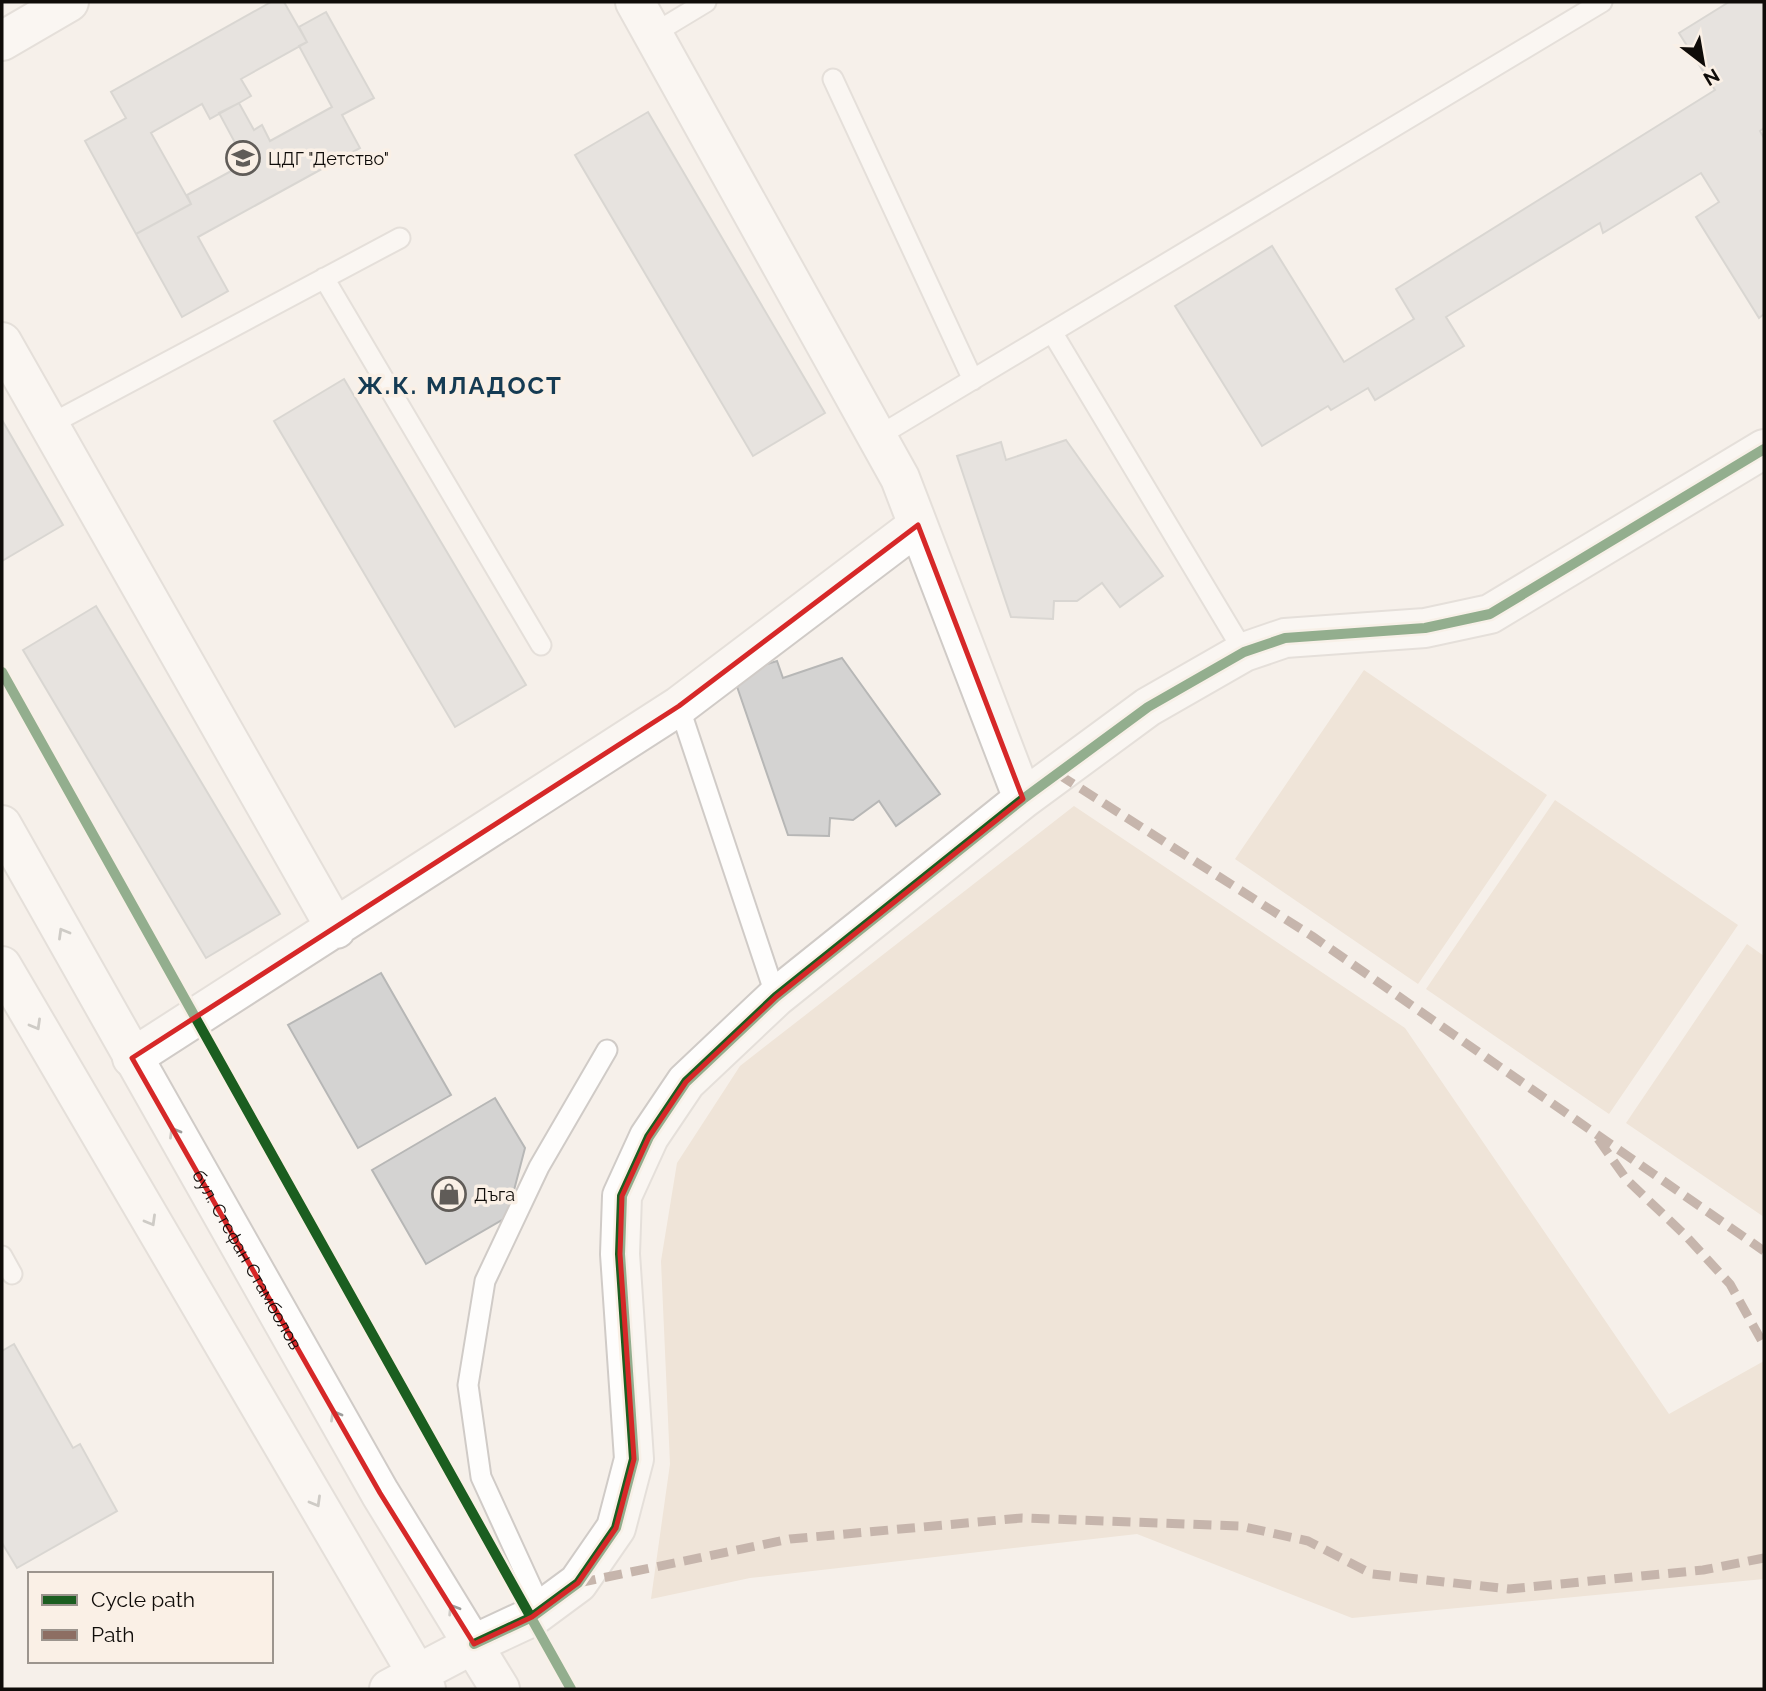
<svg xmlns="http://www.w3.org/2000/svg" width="1766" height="1691" viewBox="0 0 1766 1691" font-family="Raleway,sans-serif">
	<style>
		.green { fill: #e6d4c3 }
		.building { fill: #d4d3d2; stroke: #b7b7b6; stroke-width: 2 }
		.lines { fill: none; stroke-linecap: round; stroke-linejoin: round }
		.service-casing { stroke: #d0cbc7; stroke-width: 23 }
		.minor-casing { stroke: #d0cbc7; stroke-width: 42 }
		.secondary-casing { stroke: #d0cbc7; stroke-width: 42 }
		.service { stroke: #fefdfc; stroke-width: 19 }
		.minor { stroke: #fefdfc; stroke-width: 38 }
		.secondary { stroke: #fefdfc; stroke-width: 38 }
		.quiet { stroke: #8d6e63; stroke-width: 9; stroke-dasharray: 18 9; stroke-linecap: butt }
		.cycleway-casing { stroke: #faf0e6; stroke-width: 15 }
		.cycleway { stroke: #1b5e20; stroke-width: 10 }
		.oneway { stroke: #9e9d9b }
		.marked { fill: none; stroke: #d62828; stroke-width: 5; stroke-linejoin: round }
		.labels { text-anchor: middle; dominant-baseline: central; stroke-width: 7; stroke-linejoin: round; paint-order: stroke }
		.poi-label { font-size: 18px; fill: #0f0c09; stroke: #faf0e6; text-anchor: start }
		.street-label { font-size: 18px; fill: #0f0c09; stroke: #faf0e6 }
		.district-label { font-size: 24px; font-weight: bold; letter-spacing: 2px; fill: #153b53; stroke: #faf0e6 }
	</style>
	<rect width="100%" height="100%" fill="#f6f0ea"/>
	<path class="green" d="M1364,670L1547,795L1418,984L1235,859Z
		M1555,800L1738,925L1609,1114L1426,989Z
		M1074,806L1405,1028L1669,1414L1764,1361V1579L1352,1618L1137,1534L750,1578L651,1599L670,1464L661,1261L677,1163L740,1066Z
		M1747,944L1764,956V1217L1626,1123Z"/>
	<path class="building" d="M271,2H284L307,42L241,79L251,96L239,103L210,119L202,104L151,133L191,204L136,234L85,141L126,118L111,92Z
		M1729,2H1764V128L1760,131L1764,138V314L1759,318L1696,217L1719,202L1701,173L1603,233L1600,223L1446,317L1464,346L1375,400L1368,388L1331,410L1328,406L1262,446L1175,306L1272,246L1344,362L1414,319L1396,289L1715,90L1679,33Z
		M326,12L374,98L342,115L360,148L198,237L228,291L182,317L136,234L191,204L187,195L246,163L219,113L239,103L254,130L262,125L270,141L332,107L299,46L307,42L299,27Z
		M648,112L825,413L753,456L575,155Z
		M344,379L526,685L455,727L274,421Z
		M2,420L63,525L2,561Z
		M1066,440L1163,576L1120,607L1102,583L1077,601H1054L1053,619L1011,617L957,456L1001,442L1006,460Z
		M96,606L280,914L206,958L23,650Z
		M842,658L940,794L896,826L879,801L853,820L830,818L829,836L788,835L733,675L777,661L783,678Z
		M381,973L451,1095L358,1148L288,1025Z
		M495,1098L525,1148L507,1217L426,1264L372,1170Z
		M14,1344L73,1448L80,1444L117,1511L17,1568L2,1543V1351Z"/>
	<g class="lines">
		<g class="service-casing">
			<path id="service" d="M653,34L706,2
				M833,79L973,380
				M324,278L541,645
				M1052,332L1244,652
				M49,425L400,238
				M877,437L1602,2
				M679,706L776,997
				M2,1256L12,1274
				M542,1610L481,1477L468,1385L485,1281L539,1167L607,1050"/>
		</g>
		<g class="minor-casing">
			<path id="minor" d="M635,2L900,478L1023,799
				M2,41L69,2
				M2,342L336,929
				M132,1058L679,706L918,525
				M474,1644L532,1617L578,1583L616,1528L634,1459L620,1254L622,1196L649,1137L686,1082L776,997L1023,799L1148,707L1244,652L1285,638L1425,628L1490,614L1764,449
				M389,1689L417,1674"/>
		</g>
		<g class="secondary-casing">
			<g id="secondary">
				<path id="s1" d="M2,825L380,1493L500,1689"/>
				<path d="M2,966L426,1689"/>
				<path d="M417,1674L474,1644"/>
			</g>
		</g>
		<use href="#service" class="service"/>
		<use href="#minor" class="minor"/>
		<use href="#secondary" class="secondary"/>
		<path class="quiet" d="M1058,774L1312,936L1764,1251
			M1598,1139L1627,1180L1685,1235L1730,1284L1764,1345
			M578,1583L790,1539L1022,1518L1240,1526L1308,1541L1372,1574L1509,1589L1703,1570L1764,1558"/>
		<g class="cycleway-casing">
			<path id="cycleway" d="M2,672L571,1689
				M474,1644L532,1617L578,1583L616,1528L634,1459L620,1254L622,1196L649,1137L686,1082L776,997L1023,799L1148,707L1244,652L1285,638L1425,628L1490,614L1764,449"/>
		</g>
		<use href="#cycleway" class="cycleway"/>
	</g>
	<defs><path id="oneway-chevron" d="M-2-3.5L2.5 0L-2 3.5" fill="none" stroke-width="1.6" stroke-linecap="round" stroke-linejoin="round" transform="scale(1.75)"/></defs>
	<g class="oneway">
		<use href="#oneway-chevron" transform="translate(63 933) rotate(-120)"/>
		<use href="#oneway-chevron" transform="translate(36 1025) rotate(60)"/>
		<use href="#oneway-chevron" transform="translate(174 1132) rotate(-120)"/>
		<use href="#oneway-chevron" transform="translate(151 1221) rotate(60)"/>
		<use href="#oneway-chevron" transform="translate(335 1415) rotate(-120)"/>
		<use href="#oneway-chevron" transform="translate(316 1502) rotate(60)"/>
		<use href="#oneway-chevron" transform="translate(453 1609) rotate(-122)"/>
	</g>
	<path d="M0 0H1766V1691H0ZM918,525L1023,799L776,997L686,1082L649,1137L622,1196L620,1254L634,1459L616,1528L578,1583L532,1617L474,1644L380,1493L132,1058L679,706Z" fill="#f6f0ea" fill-opacity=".55" fill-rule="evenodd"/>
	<path class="marked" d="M918,525L1023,799L776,997L686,1082L649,1137L622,1196L620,1254L634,1459L616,1528L578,1583L532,1617L474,1644L380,1493L132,1058L679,706Z"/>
	<defs>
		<g id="school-ring" transform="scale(1.75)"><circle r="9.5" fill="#faf0e6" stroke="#605c58" stroke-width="1.5"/><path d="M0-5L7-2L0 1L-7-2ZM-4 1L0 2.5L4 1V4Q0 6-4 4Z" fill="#605c58"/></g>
		<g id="shop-ring" transform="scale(1.75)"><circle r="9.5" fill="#faf0e6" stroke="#605c58" stroke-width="1.5"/><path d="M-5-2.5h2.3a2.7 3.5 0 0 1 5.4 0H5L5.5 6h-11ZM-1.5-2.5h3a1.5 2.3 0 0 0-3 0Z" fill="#605c58"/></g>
	</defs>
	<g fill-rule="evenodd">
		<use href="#school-ring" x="243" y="158"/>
		<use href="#shop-ring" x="449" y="1194"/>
	</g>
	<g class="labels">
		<g class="poi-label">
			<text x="268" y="158">ЦДГ "Детство"</text>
			<text x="474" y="1194">Дъга</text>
		</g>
		<g class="street-label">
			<text stroke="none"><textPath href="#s1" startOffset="499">бул. Стефан Стамболов</textPath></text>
		</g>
		<g class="district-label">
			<text x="460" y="385">Ж.К. МЛАДОСТ</text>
		</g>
	</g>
	<rect width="1766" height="1691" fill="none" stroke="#0f0c09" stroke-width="7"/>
	<rect x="28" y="1572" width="245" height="91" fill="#faf0e6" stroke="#9c958e" stroke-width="2"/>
	<rect x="42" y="1595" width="35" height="10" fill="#1b5e20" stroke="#9c958e" stroke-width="2"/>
	<text x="91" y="1607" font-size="21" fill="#0f0c09">Cycle path</text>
	<rect x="42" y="1630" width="35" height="10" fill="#8d6e63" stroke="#9c958e" stroke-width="2"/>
	<text x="91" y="1642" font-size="21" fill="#0f0c09">Path</text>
	<g transform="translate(1703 63) rotate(149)" stroke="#faf0e6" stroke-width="5" paint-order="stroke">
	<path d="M0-5L12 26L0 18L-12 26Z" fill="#0f0c09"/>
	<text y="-10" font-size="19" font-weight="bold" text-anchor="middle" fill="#0f0c09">N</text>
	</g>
</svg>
